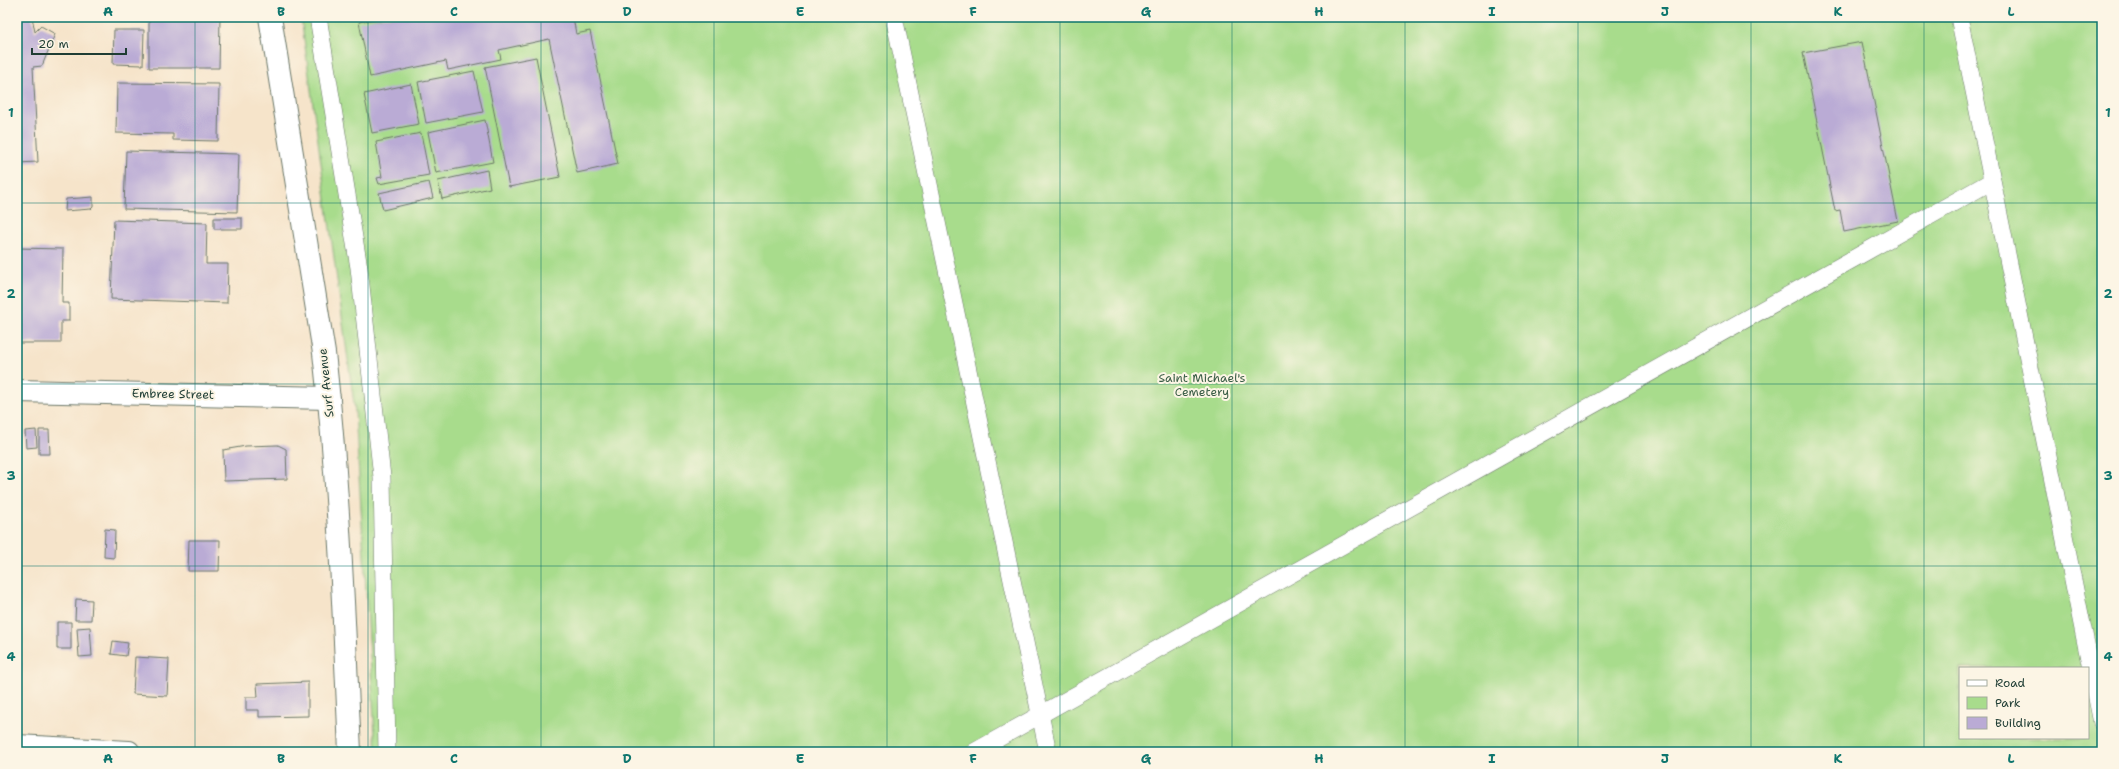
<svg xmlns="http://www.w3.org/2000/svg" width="2119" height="769" viewBox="0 0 2119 769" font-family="'Shantell Sans',sans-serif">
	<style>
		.green { fill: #a8dc8c; stroke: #648c60; fill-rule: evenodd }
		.building { fill: #baabd5 }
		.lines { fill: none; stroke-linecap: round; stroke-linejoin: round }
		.lane-casing { stroke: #6a7768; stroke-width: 18 }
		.street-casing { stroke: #6a7768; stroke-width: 24 }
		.secondary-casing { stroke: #6a7768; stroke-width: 24 }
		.lane { stroke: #fff; stroke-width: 17 }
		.street { stroke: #fff; stroke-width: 22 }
		.secondary { stroke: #fff; stroke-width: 22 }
		.grid { fill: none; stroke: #0f766e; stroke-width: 1; stroke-opacity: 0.55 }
		.labels { text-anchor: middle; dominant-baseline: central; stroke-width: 4; stroke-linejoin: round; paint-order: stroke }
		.park-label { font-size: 12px; fill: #3a5d46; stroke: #fcf5e5 }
		.street-label { font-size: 12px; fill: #1f3d34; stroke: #fcf5e5 }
		.neatline { fill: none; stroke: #0f766e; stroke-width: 1.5 }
		.grid-label { font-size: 13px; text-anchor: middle; font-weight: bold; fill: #0f766e }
	</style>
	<rect width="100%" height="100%" fill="#fcf5e5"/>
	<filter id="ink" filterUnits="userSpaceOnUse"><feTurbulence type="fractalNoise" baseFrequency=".025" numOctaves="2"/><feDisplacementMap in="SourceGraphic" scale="8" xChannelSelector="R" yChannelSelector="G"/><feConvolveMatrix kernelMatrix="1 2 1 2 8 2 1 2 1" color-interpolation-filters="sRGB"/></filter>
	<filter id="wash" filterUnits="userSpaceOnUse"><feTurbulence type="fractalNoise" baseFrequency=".012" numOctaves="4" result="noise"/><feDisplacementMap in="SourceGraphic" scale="16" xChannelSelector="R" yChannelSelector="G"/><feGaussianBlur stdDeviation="0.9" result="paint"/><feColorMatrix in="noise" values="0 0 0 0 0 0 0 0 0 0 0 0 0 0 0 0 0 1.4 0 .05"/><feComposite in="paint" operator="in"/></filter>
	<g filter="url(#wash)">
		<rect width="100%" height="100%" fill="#f6e4ca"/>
		<path class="green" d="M301,17H2102V752H376L355,411ZM1960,668H2088V738H1960Z"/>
		<g id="blocks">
			<path class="building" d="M17,17H32L35,32L41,26L55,34L42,66L33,67L38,162L17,163Z
				M149,17H220L219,68H149Z
				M383,17H573L576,34L590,31L618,164L577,173L549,39L499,50L501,59L448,70L446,61L370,77L359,22Z
				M114,30H144L143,65L113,64Z
				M1862,42L1898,221L1844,232L1840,210L1835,211L1803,53Z
				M536,57L560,177L509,187L485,67Z
				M474,71L483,112L426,123L418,82Z
				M117,83L219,84L218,141L173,140V134L116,133Z
				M411,84L419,124L372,133L364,94Z
				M485,120L493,162L436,173L428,132Z
				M421,133L429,175L379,184L377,178L382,177L376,142Z
				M126,151L239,154L237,212L124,209Z
				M487,170L490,188L442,199L438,181Z
				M429,182L433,198L383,210L379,193Z
				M93,197V207L91,209L65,211L66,199Z
				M214,218H242V229H214Z
				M114,220L207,223L206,264H228L227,303L111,299Z
				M17,248L63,249L62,303H69V321H61V343H17Z
				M36,430L37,447L26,448L25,431Z
				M39,430H49L50,454H39Z
				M278,445L286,449L287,479L224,481L223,450L246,446Z
				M105,529L115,530L114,558L104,557Z
				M189,540H220L219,571H188Z
				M76,599L92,600L91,620H75Z
				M57,622H71V649H57Z
				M90,627L92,656L79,657L77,628Z
				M113,641L128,643L126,656L111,654Z
				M135,657L169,659L167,696L133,694Z
				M17,662H22L18,702H17Z
				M308,682V716L259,717V710H246V697H258L257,684Z"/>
		</g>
	</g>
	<g filter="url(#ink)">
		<use href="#blocks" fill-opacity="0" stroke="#6a7768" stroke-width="1"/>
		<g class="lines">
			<g class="lane-casing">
				<path id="lane" d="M318,17L359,268L382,477L387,752
					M894,17L1048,752
					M1959,17L2102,723
					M974,752L1992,181"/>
			</g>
			<g class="street-casing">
				<path id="street" d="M17,391L329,398
					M17,746L129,752"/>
			</g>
			<g class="secondary-casing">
				<path id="secondary" d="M270,17L324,353C339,486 344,619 350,752"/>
			</g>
			<use href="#lane" class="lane"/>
			<use href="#street" class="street"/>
			<use href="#secondary" class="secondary"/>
		</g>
	</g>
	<path class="grid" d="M195,17V752M368,17V752M541,17V752M714,17V752M887,17V752M1060,17V752M1232,17V752M1405,17V752M1578,17V752M1751,17V752M1924,17V752M17,203H2102M17,384H2102M17,566H2102"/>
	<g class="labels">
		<g class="park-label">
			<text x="1202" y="378">Saint Michael's<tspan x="1202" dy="14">Cemetery</tspan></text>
		</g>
		<g class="street-label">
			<text transform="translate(326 383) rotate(-96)">Surf Avenue</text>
			<text transform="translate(173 394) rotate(1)">Embree Street</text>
		</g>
	</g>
	<rect width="2119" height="769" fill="none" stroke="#fcf5e5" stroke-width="44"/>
	<rect x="1959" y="667" width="130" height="72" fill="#fcf5e5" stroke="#a4ab9e"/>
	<rect x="1967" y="680" width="20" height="6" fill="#ffffff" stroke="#a4ab9e"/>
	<text x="1995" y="687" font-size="12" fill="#1f3d34">Road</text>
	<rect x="1967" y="697" width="20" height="12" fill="#a8dc8c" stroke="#a4ab9e"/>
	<text x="1995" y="707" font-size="12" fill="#1f3d34">Park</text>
	<rect x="1967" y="717" width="20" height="12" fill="#baabd5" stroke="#a4ab9e"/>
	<text x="1995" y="727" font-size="12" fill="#1f3d34">Building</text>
	<path d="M32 48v6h94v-6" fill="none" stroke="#1f3d34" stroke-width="2"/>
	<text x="38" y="48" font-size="12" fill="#1f3d34" stroke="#fcf5e5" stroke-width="3" paint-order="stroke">20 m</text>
	<rect x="22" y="22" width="2075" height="725" class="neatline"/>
	<g class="grid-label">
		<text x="108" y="16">A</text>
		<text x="281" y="16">B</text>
		<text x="454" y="16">C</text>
		<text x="627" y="16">D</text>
		<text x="800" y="16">E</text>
		<text x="973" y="16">F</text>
		<text x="1146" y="16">G</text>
		<text x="1319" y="16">H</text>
		<text x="1492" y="16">I</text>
		<text x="1665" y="16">J</text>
		<text x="1838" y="16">K</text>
		<text x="2011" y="16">L</text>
		<text x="11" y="117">1</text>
		<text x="2108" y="117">1</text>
		<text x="11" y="298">2</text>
		<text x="2108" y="298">2</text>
		<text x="11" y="480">3</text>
		<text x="2108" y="480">3</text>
		<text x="11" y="661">4</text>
		<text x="2108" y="661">4</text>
		<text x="108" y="763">A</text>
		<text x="281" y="763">B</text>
		<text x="454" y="763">C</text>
		<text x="627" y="763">D</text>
		<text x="800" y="763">E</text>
		<text x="973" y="763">F</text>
		<text x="1146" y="763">G</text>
		<text x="1319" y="763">H</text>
		<text x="1492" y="763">I</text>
		<text x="1665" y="763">J</text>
		<text x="1838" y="763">K</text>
		<text x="2011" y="763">L</text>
	</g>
</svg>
